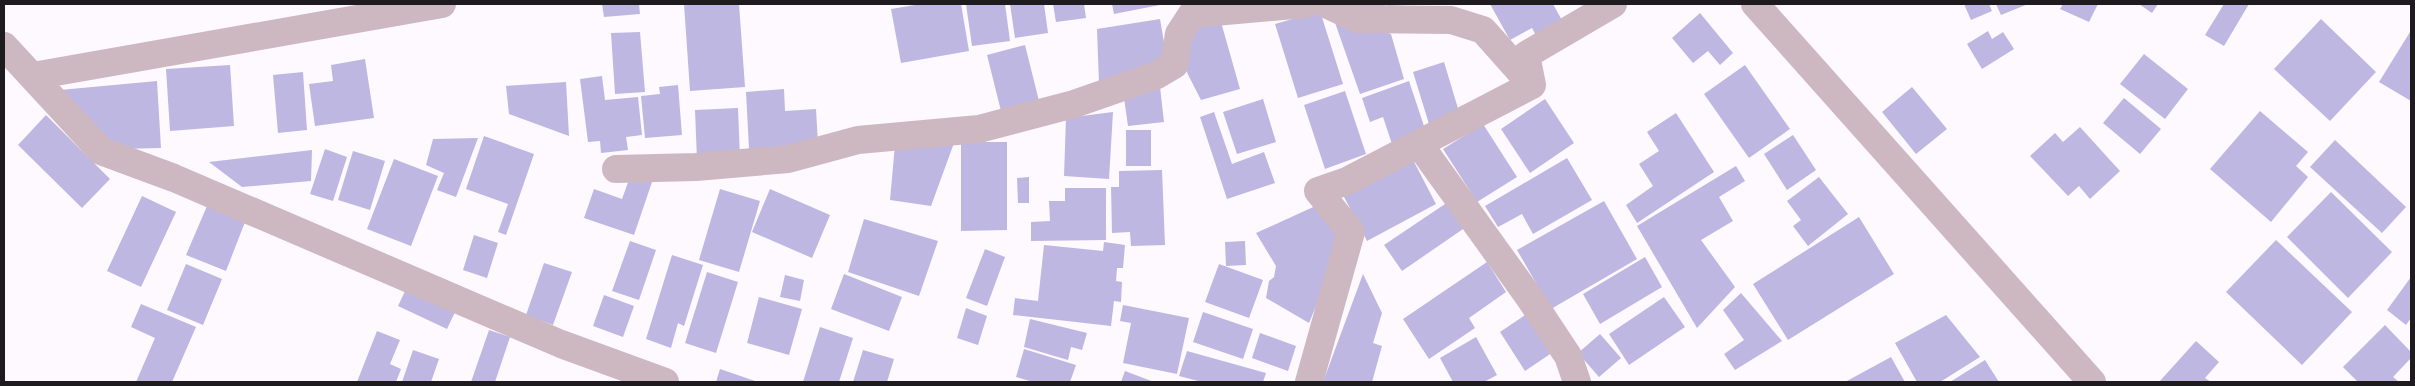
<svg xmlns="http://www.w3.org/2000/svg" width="2415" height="386" viewBox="0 0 2415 386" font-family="'Alegreya Sans',sans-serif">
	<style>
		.building { fill: #beb7e2 }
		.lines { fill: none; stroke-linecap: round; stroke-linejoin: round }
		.minor { stroke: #cdb8c1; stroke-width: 28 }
	</style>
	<rect width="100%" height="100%" fill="#fdf9fe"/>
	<path class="building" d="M602,4H639L640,14L604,17Z
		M684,4H739L745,87L690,91Z
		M921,4H961L969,51L901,63L891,9Z
		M966,4H1005L1010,41L972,46Z
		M1010,4H1044L1048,33L1015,38Z
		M1053,4H1084L1086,18L1056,22Z
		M1112,4H1160V5L1114,14Z
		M1362,4H1384L1385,6L1362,7Z
		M1387,4H1405V5L1387,6Z
		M1490,4H1553L1564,24L1538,39L1532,28L1510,40Z
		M1964,4H1989L1992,11L1971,20Z
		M1996,4H2028L2001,15Z
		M2063,4H2098L2089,22L2060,9Z
		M2139,4H2158L2152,13Z
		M2224,4H2249L2224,46L2205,35Z
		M1320,11L1343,84L1298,98L1275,24Z
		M1700,13L1733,53L1720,65L1708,51L1693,63L1672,38Z
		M1333,17L1391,34L1404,79L1360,94Z
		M1160,19L1167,60L1099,83L1097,29Z
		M2321,19L2376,72L2330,121L2274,69Z
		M1221,22L1240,89L1201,100L1178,55L1199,26Z
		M1988,31L1992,39L2003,32L2014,49L1982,69L1967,44Z
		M640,32L645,92L615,94L611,33Z
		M2410,32L2411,33V101L2379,82Z
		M1025,45L1039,101L1001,111L987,55Z
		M2144,54L2188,89L2165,119L2120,84Z
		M365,59L374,118L315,126L309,84L333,81L331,65Z
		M1444,62L1460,115L1429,124L1413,72Z
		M230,65L234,126L170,131L166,69Z
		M1745,65L1790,129L1749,158L1704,94Z
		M303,72L307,130L278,133L273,75Z
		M602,76L605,100L638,97L642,135L626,137L628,150L601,153L600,141L588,142L580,79Z
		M157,81L161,148L118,149L60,90Z
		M1409,81L1426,132L1392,144L1383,117L1370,122L1362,98Z
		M566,82L569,136L509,114L506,86Z
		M678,85L682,135L645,138L641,96L660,94L659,87Z
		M1160,87L1164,122L1128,126L1123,91Z
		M1912,87L1947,129L1916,154L1882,112Z
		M784,89L785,111L816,109L818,144L749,149L746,92Z
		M1345,91L1366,154L1325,169L1304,105Z
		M2124,98L2161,129L2140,154L2103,123Z
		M1263,99L1276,142L1237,154L1223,112Z
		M1545,99L1574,143L1530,173L1501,129Z
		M738,108L740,158L697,160L695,110Z
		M2260,111L2308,152L2296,166L2308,177L2271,222L2210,169Z
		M1113,112L1109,179L1064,176L1066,118Z
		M1214,112L1232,164L1264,152L1275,183L1227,199L1200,117Z
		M1676,113L1714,172L1637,223L1626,205L1653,186L1639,164L1659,151L1647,132Z
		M46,115L110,179L82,208L18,145Z
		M1483,124L1517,177L1477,202L1443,149Z
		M2080,127L2120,171L2090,199L2079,186L2068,196L2030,156L2055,133L2063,142Z
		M1126,130H1151V166H1126Z
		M1793,135L1816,170L1787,190L1764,154Z
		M484,136L534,154L506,235L498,232L508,204L466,189Z
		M478,138L456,197L437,190L444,173L426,165L433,139Z
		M2335,140L2406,207L2382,233L2310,167Z
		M961,142H1007V230L961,231Z
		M954,143L931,206L890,200L895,145Z
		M325,149L347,157L333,201L310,194Z
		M312,150L311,181L242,187L209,162Z
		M353,151L385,161L370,210L338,200Z
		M1412,158L1436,204L1367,241L1343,195Z
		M1567,158L1592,200L1533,234L1522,214L1498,227L1485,206Z
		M394,159L438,176L411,246L367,229Z
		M1736,166L1745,181L1719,197L1733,221L1701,240L1735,287L1697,328L1637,226Z
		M1162,170L1165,245L1131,246L1130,232L1112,233L1111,187H1119V171Z
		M631,174L652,182L634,235L584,218L594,189L622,199Z
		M1029,177V203H1018L1017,178Z
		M1819,177L1848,214L1808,246L1793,226L1801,220L1787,201Z
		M1065,188H1106V240L1031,241V222L1050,221L1049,201H1065Z
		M720,189L760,201L739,272L699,260Z
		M770,189L830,215L812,258L752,232Z
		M2331,192L2392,252L2348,298L2287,237Z
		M142,196L176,212L141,287L107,271Z
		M1604,201L1637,259L1551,309L1517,250Z
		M1448,202L1466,227L1402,271L1384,245Z
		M1322,203L1344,239L1309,323L1266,298L1269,281L1274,277L1276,266L1256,233Z
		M207,206L245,222L226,271L186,255Z
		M1859,217L1894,274L1788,340L1753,284Z
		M864,219L938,241L919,296L848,272Z
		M474,235L498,243L487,278L463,270Z
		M2276,240L2352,312L2302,365L2226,292Z
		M630,241L656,250L639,300L612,291Z
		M1245,241L1246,265L1226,266L1225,242Z
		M1104,242L1125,245L1123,268H1117L1116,281L1122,282L1121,302L1114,301L1111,326L1013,315L1015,298L1038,301L1044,245L1103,251Z
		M985,249L1005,257L987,306L966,298Z
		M672,255L703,265L684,326L678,323L671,348L646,339Z
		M1645,257L1662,287L1600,324L1583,294Z
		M1487,262L1506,292L1469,318L1475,328L1429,359L1403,319Z
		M544,263L572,272L553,325L526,315Z
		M186,264L222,279L203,325L167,310Z
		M1219,264L1263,280L1249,318L1205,302Z
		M707,272L738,282L716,353L685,343Z
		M844,274L902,297L889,331L831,309Z
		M1363,274L1382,313L1373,343L1382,346L1372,382H1323Z
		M785,275L804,280L800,301L780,297Z
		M2411,277V318L2406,325L2387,310Z
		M407,287L456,310L447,329L398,306Z
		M1741,293L1782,341L1735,370L1724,354L1744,340L1723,310Z
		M604,295L634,306L623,337L593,326Z
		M759,297L802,309L789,355L747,343Z
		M1664,297L1685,327L1629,365L1609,334Z
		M141,304L196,327L172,382H136L155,338L131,327Z
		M1123,305L1189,318L1177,374L1123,363L1131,323L1120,321Z
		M966,308L987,316L978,345L957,338Z
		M1531,311L1556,350L1525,371L1500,332Z
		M1203,312L1253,329L1243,359L1193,342Z
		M1946,315L1980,357L1940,382H1917L1895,343Z
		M1030,319L1087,333L1082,350L1071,347L1068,360L1024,347Z
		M2385,325L2411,352V358L2393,377L2399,382H2358L2343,367Z
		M820,327L853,338L839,382H803Z
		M489,330L510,337L495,382H471Z
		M377,331L400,340L390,364L401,369L396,382H357Z
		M1260,333L1296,346L1288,371L1252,358Z
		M1600,334L1621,358L1599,377L1578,353Z
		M1476,337L1497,375L1484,382H1453L1440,358Z
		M2196,341L2219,362L2205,378L2211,382H2159Z
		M1024,349L1076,365L1070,382H1033L1016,377Z
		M413,350L439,359L431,382H402Z
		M863,350L894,359L887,382H853Z
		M1187,351L1266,373L1263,382H1202L1179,376Z
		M1891,357L1905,382H1845Z
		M1985,360L1999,382H1950Z
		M720,369L758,382H716Z
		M1125,371L1154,382H1121Z"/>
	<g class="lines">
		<path class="minor" d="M1326,4L1358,19L1451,20L1483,30L1532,85
			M1755,4L2092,382
			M4,46L101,151L174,178L561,344L665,382
			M33,76L442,4
			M1419,144L1529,297L1568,356L1577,382
			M616,169L696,167L788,159L858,140L979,129L1074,104L1157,75L1174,65L1179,34L1192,14L1305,4
			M1309,382L1351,232L1318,191L1347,181L1532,85L1526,55L1613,4"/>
	</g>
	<rect width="2415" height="386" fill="none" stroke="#1e1b1f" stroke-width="10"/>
</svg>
